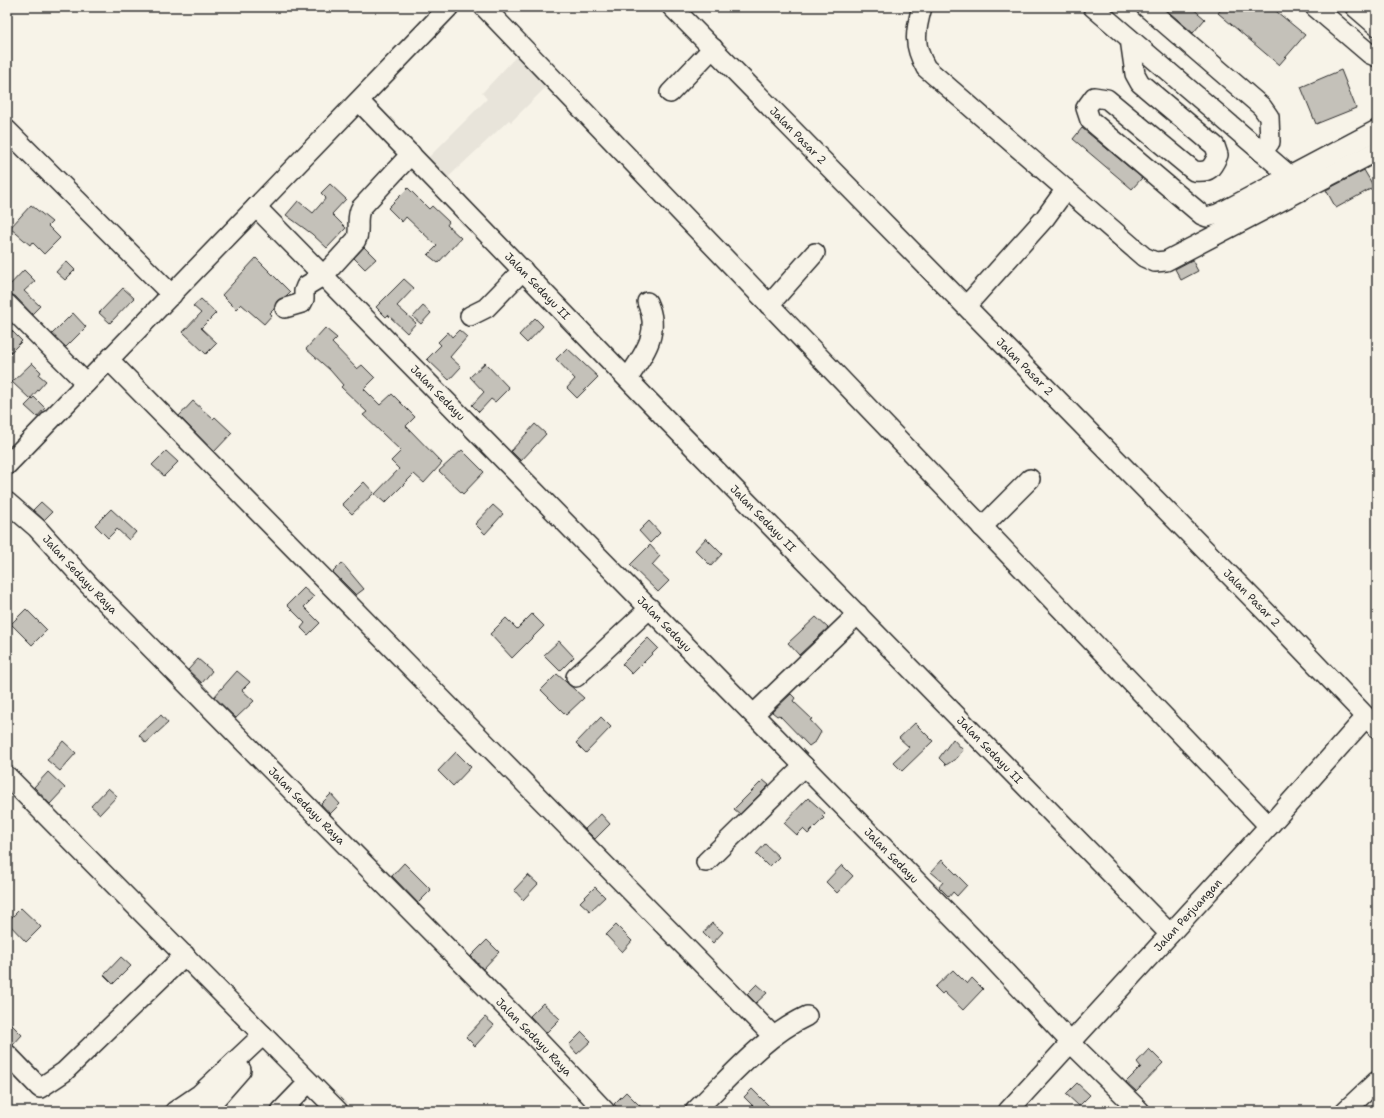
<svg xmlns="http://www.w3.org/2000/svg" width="1384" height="1118" viewBox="0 0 1384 1118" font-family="'Shantell Sans',sans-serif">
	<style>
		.built { fill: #e8e4da }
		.building { fill: #c4c1b9; stroke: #2b2b2b }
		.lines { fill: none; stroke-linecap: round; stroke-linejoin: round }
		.minor-casing { stroke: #2b2b2b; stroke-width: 22 }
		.minor { stroke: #f7f3e8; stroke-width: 19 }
		.labels { text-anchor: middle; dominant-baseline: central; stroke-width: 3; stroke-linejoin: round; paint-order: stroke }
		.street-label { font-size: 11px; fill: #2b2b2b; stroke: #f7f3e8 }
	</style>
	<rect width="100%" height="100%" fill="#f7f3e8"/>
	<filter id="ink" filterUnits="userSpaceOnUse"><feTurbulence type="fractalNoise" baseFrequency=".025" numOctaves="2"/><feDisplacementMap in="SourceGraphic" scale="8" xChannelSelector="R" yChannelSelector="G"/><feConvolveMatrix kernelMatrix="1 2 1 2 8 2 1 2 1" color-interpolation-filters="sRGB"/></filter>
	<g filter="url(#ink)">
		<path class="built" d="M526,46L556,77L511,122L509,120L443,182L424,162L487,99L482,93Z"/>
		<path class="building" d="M1163,7H1191L1205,19L1193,33Z
			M1223,7H1271L1305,35L1279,65L1218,13Z
			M1341,70L1356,108L1316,124L1301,87Z
			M1082,128L1142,178L1132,189L1073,139Z
			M1364,170L1374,187L1336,208L1326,190Z
			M330,184L346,199L332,214L346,228L327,248L312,234L286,215L298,201L313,213L326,198L321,193Z
			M408,188L429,209L432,206L449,222L447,225L461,238L438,263L428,255L437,246L406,217L402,222L388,208Z
			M31,205L52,222L48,226L60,238L44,254L32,242L30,245L10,228Z
			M364,247L376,259L365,269L354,258Z
			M256,258L290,292L286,296L277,301L274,309L270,313L272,315L264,324L241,304L236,309L222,295Z
			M1192,260L1198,271L1181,280L1175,269Z
			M66,261L75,270L65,280L56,272Z
			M24,270L35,281L24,291L40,306L32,314L15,296L7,293V288Z
			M404,279L414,288L397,306L416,323L407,333L388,315L386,317L376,307Z
			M123,288L134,298L110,323L99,313Z
			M201,299L216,313L201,328L217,343L206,354L183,332L201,313L193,306Z
			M423,306L431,313L421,324L413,317Z
			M73,313L86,327L66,347L52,334Z
			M535,318L543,326L527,343L519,335Z
			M7,326L22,341L7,356Z
			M325,328L337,338L332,343L357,369L362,365L375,378L364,389L380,405L392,394L415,417L406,426L442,463L424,483L414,474L385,503L375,494L399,469L391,461L401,451L363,415L367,412L341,387L343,385L330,370L306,349Z
			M459,330L467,337L450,357L461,367L449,380L427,359L441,345L438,342L448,332L452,337Z
			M567,348L598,377L577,398L567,388L575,379L556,359Z
			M32,363L41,372L39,375L46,381L30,399L12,382Z
			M485,363L509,388L495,402L491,399L479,412L472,405L484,392L470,377Z
			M34,397L45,408L37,417L25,406Z
			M193,401L213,419L215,417L232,433L214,452L179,416Z
			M535,424L546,434L521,461L511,451Z
			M462,450L484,472L463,494L439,471Z
			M166,451L178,462L164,476L152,465Z
			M364,482L374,493L352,514L342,504Z
			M41,502L52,512L44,520L33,510Z
			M493,505L503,514L485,534L475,524Z
			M111,509L136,532L129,540L117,529L108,538L95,525Z
			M649,521L660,533L650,543L639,531Z
			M706,538L722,554L711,566L695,550Z
			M650,545L660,556L652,565L669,581L658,592L630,565Z
			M342,563L364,589L356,595L333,572Z
			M304,588L314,597L304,607L320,623L308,635L301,628L305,623L287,605Z
			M26,609L47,630L32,645L11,624Z
			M532,614L544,626L512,658L490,634L506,618L517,629Z
			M816,617L828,628L799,655L788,643Z
			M648,638L658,648L632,674L622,664Z
			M559,641L574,657L560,671L544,655Z
			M198,659L212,671L202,683L188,670Z
			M237,671L250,682L242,690L254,701L236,718L214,697Z
			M557,674L584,698L566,715L541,690Z
			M791,694L795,698L793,701L812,719L810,720L821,732L816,741L809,746L779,715L777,716L772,712Z
			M161,715L168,723L146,743L139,735Z
			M601,717L611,727L586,753L576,743Z
			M915,723L933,741L902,771L893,762L909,747L899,738Z
			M953,739L963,750L957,758L946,765L939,758Z
			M63,741L76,753L60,771L47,760Z
			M456,752L471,767L453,786L438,771Z
			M48,772L65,788L50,804L34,787Z
			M763,780L769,785L740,814L734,809Z
			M108,788L117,796L100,814L91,806Z
			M331,794L340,804L330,814L321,804Z
			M808,798L825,813L822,816L824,818L808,834L803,829L797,835L784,823Z
			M601,814L610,824L595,839L585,829Z
			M765,844L779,857L769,867L756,854Z
			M942,860L967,885L957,896L953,892L949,897L939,887L943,882L931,872Z
			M404,863L431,890L418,903L392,876Z
			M842,865L853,876L837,893L826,882Z
			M528,875L538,884L523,900L514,890Z
			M595,887L605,897L590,911L580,902Z
			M21,908L41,927L26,942L7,922Z
			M712,923L723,932L713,943L703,933Z
			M616,925L632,941L622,952L606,935Z
			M487,940L499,952L483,969L471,956Z
			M121,957L131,966L113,984L104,975Z
			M953,970L967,984L972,978L983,989L963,1010L944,992L942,994L935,987Z
			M757,984L767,993L756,1003L747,994Z
			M543,1003L560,1019L546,1033L530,1016Z
			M485,1017L494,1025L475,1046L466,1037Z
			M7,1020L22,1035L13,1045L7,1043Z
			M582,1032L591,1041L577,1054L569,1045Z
			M1149,1049L1163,1063L1136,1091L1126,1082L1141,1067L1137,1062Z
			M1077,1083L1090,1095L1079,1106L1066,1094Z
			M752,1089L774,1111H758L744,1097Z
			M626,1092L645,1111H621L614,1104Z"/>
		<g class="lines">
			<g class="minor-casing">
				<g id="minor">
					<path d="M484,7L1269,826"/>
					<path id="s1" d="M672,7L1265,611L1377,728"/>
					<path d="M922,7C915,32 913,45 926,68L1144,257L1155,262L1166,261L1377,151"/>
					<path d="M1093,7L1290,176"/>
					<path d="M1146,7L1262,107L1269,117L1270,142L1262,152"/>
					<path d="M1315,7L1370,54L1377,57"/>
					<path d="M1355,7L1377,26"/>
					<path d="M1130,39L1135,74L1140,83L1215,146L1218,155C1212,168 1210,173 1194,171L1107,99L1094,97L1086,108L1090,120L1202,215L1207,217L1218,214L1377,130"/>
					<path d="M670,93L713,48"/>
					<path id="s2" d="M359,101L668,421L1170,934"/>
					<path d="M7,130L172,295"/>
					<path id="s3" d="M256,207L991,957L1077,1049L1140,1111"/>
					<path d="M7,304L86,383"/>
					<path d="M769,305L815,253"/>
					<path d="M966,306L1045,218L1066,189"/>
					<path d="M285,308L302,303L304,299V291L306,286L324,275L356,240C361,231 355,218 361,208L411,154"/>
					<path d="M470,316L486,308L523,270"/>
					<path d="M109,360L773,1036"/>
					<path d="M628,378C645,353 661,332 647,302"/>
					<path d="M7,465L449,7"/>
					<path id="s4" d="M7,502L37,528L89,585L531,1033L605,1111"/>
					<path d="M982,527L1030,479"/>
					<path d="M576,677L650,608"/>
					<path d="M754,714L858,614"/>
					<path d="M7,776L338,1111"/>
					<path d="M706,862L804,766"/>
					<path d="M7,1054L40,1088L64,1072L185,955"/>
					<path d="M175,1111L200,1094L263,1035"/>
					<path d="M205,1111L241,1070"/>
					<path d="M281,1111L309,1082"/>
					<path d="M695,1111C729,1078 764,1036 807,1016"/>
					<path id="s5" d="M1008,1111L1269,826L1366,717"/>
					<path d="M1345,1111L1377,1081"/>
				</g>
			</g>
			<use href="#minor" class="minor"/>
		</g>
	</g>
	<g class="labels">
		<g class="street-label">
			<text stroke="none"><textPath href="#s1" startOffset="180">Jalan Pasar 2</textPath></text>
			<text stroke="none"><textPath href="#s2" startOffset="257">Jalan Sedayu II</textPath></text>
			<text stroke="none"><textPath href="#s1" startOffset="504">Jalan Pasar 2</textPath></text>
			<text stroke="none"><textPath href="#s3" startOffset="260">Jalan Sedayu</textPath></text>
			<text stroke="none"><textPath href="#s2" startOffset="581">Jalan Sedayu II</textPath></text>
			<text stroke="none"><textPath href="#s4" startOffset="103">Jalan Sedayu Raya</textPath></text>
			<text stroke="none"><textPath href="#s1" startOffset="828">Jalan Pasar 2</textPath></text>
			<text stroke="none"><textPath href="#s3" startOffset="584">Jalan Sedayu</textPath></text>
			<text stroke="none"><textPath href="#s2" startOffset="905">Jalan Sedayu II</textPath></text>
			<text stroke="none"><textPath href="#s4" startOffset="427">Jalan Sedayu Raya</textPath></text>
			<text stroke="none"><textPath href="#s3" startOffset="908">Jalan Sedayu</textPath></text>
			<text stroke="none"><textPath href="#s5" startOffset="266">Jalan Perjuangan</textPath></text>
			<text stroke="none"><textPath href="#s4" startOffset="751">Jalan Sedayu Raya</textPath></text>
		</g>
	</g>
	<rect width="1384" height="1118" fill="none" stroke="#f7f3e8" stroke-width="24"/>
	<rect x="12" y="12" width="1360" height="1094" fill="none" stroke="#2b2b2b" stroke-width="1.5" filter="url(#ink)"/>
</svg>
